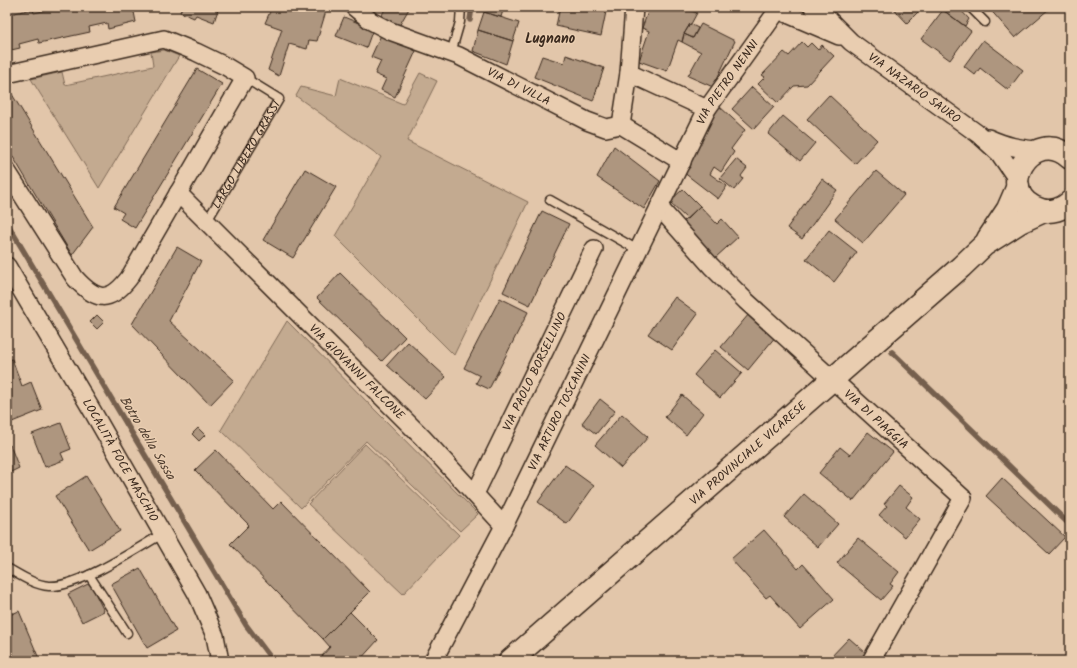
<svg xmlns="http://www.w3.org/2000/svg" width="1077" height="668" viewBox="0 0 1077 668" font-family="Kalam,sans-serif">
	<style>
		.green { fill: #c3aa90; stroke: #7f6a57 }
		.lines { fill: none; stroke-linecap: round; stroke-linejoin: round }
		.stream { stroke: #745f4d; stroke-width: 5.5 }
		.building { fill: #ae967f; stroke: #3b2a1e }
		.service-casing { stroke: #3b2a1e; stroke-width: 11 }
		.minor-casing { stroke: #3b2a1e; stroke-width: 20 }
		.secondary-casing { stroke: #3b2a1e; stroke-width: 25 }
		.service { stroke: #e9cdb0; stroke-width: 8 }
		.minor { stroke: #e9cdb0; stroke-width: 17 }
		.secondary { stroke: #e9cdb0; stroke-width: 22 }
		.labels { text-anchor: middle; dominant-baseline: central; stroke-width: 3; stroke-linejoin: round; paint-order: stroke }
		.street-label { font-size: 12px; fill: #3b2a1e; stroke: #e9cdb0 }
		.water-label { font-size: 13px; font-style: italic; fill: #4e3c2e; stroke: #e9cdb0 }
		.quarter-label { font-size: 14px; font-weight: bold; fill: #3b2a1e; stroke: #e9cdb0 }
	</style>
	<rect width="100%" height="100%" fill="#e2c6aa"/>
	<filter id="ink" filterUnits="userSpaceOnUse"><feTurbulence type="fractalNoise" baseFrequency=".025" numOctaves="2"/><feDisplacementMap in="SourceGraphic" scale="8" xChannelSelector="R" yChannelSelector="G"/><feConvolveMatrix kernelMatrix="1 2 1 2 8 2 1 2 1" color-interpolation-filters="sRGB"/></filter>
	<g filter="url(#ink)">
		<path class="green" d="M164,50L179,56L99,188L31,79L62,72L65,85L153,66L151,52Z
			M420,73L437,81L407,141L528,202L454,355L335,236L381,157L296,96L301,87L336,96L340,78L403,104Z
			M287,321L478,514L460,531L366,441L301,508L221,430Z
			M365,444L459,535L403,594L308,504Z"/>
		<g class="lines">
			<path class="stream" d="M470,20L472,7
				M7,223L246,625L273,661
				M892,352L1070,525"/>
		</g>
		<path class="building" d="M61,7H133L136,22L108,29L107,23L89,27L90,32L39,43L38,39L19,44L20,48L7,51V19L11,18L10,14L33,9L34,13Z
			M182,7H219L214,22L196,15L194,18L180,12Z
			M272,7H316L326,11L317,41L309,40L307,49L289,44L279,76L268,70L282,29L265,23Z
			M386,7H410L399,26L381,17Z
			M485,7H504L501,17L484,12Z
			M560,7H607L601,36L556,26Z
			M660,7H680L697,13L691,24H690L684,34L682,42L678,40L667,71L639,61L649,31L642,28L649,9L658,12Z
			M892,7H923L907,23Z
			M945,7H958L969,19L965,26L943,10Z
			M988,7H1047L1049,9L1015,38Z
			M943,10L971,31L950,60L921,39Z
			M484,12L519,23L513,41L478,30Z
			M344,17L373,29L366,48L336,36Z
			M690,24L698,28L693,38L684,34Z
			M701,24L735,41L713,87L688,76L701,52L682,42L684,34L693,38Z
			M478,30L513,41L506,64L473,51Z
			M381,35L416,51L395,97L381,90L386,79L375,74L381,61L371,57Z
			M983,40L1023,70L1008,90L980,68L975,75L964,66Z
			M802,42L807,47L811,43L818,50L822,45L834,56L807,85L794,86L778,103L758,84L765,77L762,75L784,52L789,56Z
			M566,55L604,68L593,101L534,77L542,56L564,63Z
			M197,69L222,84L135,228L120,219L124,213L114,207Z
			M752,87L774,107L754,129L732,109Z
			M10,91L93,227L72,255L7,147V93Z
			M829,95L877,140L855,164L807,119Z
			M719,106L745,130L731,149L734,152L721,172L714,167L710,174L727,186L718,199L683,172Z
			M783,116L815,143L800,161L768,134Z
			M614,146L660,181L644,209L597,177Z
			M736,159L747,168L741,176L743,179L734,190L720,178Z
			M305,169L336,187L293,258L263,240Z
			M876,171L904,195L863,243L835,219Z
			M822,179L837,190L802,239L787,228Z
			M683,189L700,206L687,219L669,202Z
			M700,206L717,224L722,219L738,237L715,258L683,222Z
			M542,211L569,224L530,305L503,292Z
			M829,230L857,252L834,282L806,259Z
			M177,247L201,261L169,321L234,380L210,405L132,324Z
			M340,273L405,337L382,361L317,298Z
			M675,297L698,314L672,350L648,334Z
			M500,298L528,312L489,389L476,383L480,376L464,368Z
			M749,314L776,336L748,370L721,347Z
			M97,315L104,322L97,329L90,322Z
			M408,342L446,377L425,399L387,365Z
			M715,350L742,373L720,398L694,375Z
			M12,359L22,386L31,382L42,410L7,424V361Z
			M682,395L703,413L686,435L665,417Z
			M600,399L615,411L596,434L582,423Z
			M622,414L648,437L621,468L595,445Z
			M61,423L71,449L61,453L64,460L45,467L32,434Z
			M198,428L205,435L199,441L192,434Z
			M868,432L893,452L853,501L819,473L840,447L850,455Z
			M10,445L19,468L7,474V446Z
			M216,450L273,509L281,501L370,592L323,639L230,544L249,525L195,470Z
			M565,465L594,486L567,524L538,502Z
			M86,476L120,531L89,550L55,496Z
			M1002,478L1065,537L1049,554L986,496Z
			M899,486L913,497L906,507L920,519L905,537L879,515L887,506L884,504Z
			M804,494L838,524L818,547L784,517Z
			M764,530L798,569L803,564L834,599L800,629L770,595L766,598L731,559Z
			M858,538L899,572L890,584L893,586L881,600L837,563Z
			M140,568L176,631L147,648L111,584Z
			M90,583L104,611L82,622L68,594Z
			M19,611L40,661H7V616Z
			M350,612L378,640L359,661H327L322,656L330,647L323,639Z
			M849,638L866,653L859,661H827Z"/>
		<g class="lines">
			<g class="service-casing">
				<g id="service">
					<path d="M970,7L985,22"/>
					<path d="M1069,7L1070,8"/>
					<path d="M451,53L460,22L461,7"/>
					<path d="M550,200L638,250"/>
					<path id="s1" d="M207,221L279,99L245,78"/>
					<path d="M7,568C20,575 34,585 49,586C77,588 137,549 162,534"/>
					<path d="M89,575L127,633"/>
				</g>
			</g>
			<g class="minor-casing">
				<g id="minor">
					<path id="s2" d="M354,7L371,21L390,31L459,56L587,121L606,128L621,125L682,162"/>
					<path d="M634,7L629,73L707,109"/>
					<path id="s3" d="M813,7L822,13L851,42L978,134L999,153L1017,179"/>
					<path d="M778,10L839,36"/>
					<path d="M7,74L164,39L196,52L225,66L245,78L129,278C109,304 96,301 75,278L7,171"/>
					<path d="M621,125L629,73"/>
					<path d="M988,138C1006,146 1019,149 1039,150"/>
					<path id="s4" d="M178,193L423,438L504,526"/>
					<path id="s5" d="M659,207L711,266L746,301L963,498L871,661"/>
					<path id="s6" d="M7,266L93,412L197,594L215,636L220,661"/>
					<path id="s7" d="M475,494L594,249"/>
					<path id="s8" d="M433,661L504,526L707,109L780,7"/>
				</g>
			</g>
			<g class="secondary-casing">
				<g id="secondary">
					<path d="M1070,158C1033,123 989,194 1041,210C1051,213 1063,209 1070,202"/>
					<path d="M988,239L1008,209L1018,186"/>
					<path id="s9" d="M510,661L961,267L984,245L1020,222L1044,211"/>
				</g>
			</g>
			<use href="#service" class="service"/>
			<use href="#minor" class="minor"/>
			<use href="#secondary" class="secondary"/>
		</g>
	</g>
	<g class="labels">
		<g class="street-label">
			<text stroke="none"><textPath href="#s8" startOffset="650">VIA PIETRO NENNI</textPath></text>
			<text stroke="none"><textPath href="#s2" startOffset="184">VIA DI VILLA</textPath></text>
			<text stroke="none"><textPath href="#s3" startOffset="130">VIA NAZARIO SAURO</textPath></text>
			<text stroke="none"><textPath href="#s1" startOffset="77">LARGO LIBERO GRASSI</textPath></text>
			<text stroke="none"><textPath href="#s4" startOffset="253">VIA GIOVANNI FALCONE</textPath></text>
			<text stroke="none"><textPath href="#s7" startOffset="136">VIA PAOLO BORSELLINO</textPath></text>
			<text stroke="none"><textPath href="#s8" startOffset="279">VIA ARTURO TOSCANINI</textPath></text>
			<text stroke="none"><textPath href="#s5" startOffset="304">VIA DI PIAGGIA</textPath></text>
			<text stroke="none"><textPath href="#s9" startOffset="316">VIA PROVINCIALE VICARESE</textPath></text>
			<text stroke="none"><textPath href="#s6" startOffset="225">LOCALITÀ FOCE MASCHIO</textPath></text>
		</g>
		<g class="water-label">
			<text transform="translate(147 438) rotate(59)">Botro della Sassa</text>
		</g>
		<g class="quarter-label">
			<text x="550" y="39">Lugnano</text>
		</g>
	</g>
	<rect width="1077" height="668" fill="none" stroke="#e9cdb0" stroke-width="24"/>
	<rect x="12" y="12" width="1053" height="644" fill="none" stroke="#3b2a1e" stroke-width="1.5" filter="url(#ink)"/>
</svg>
